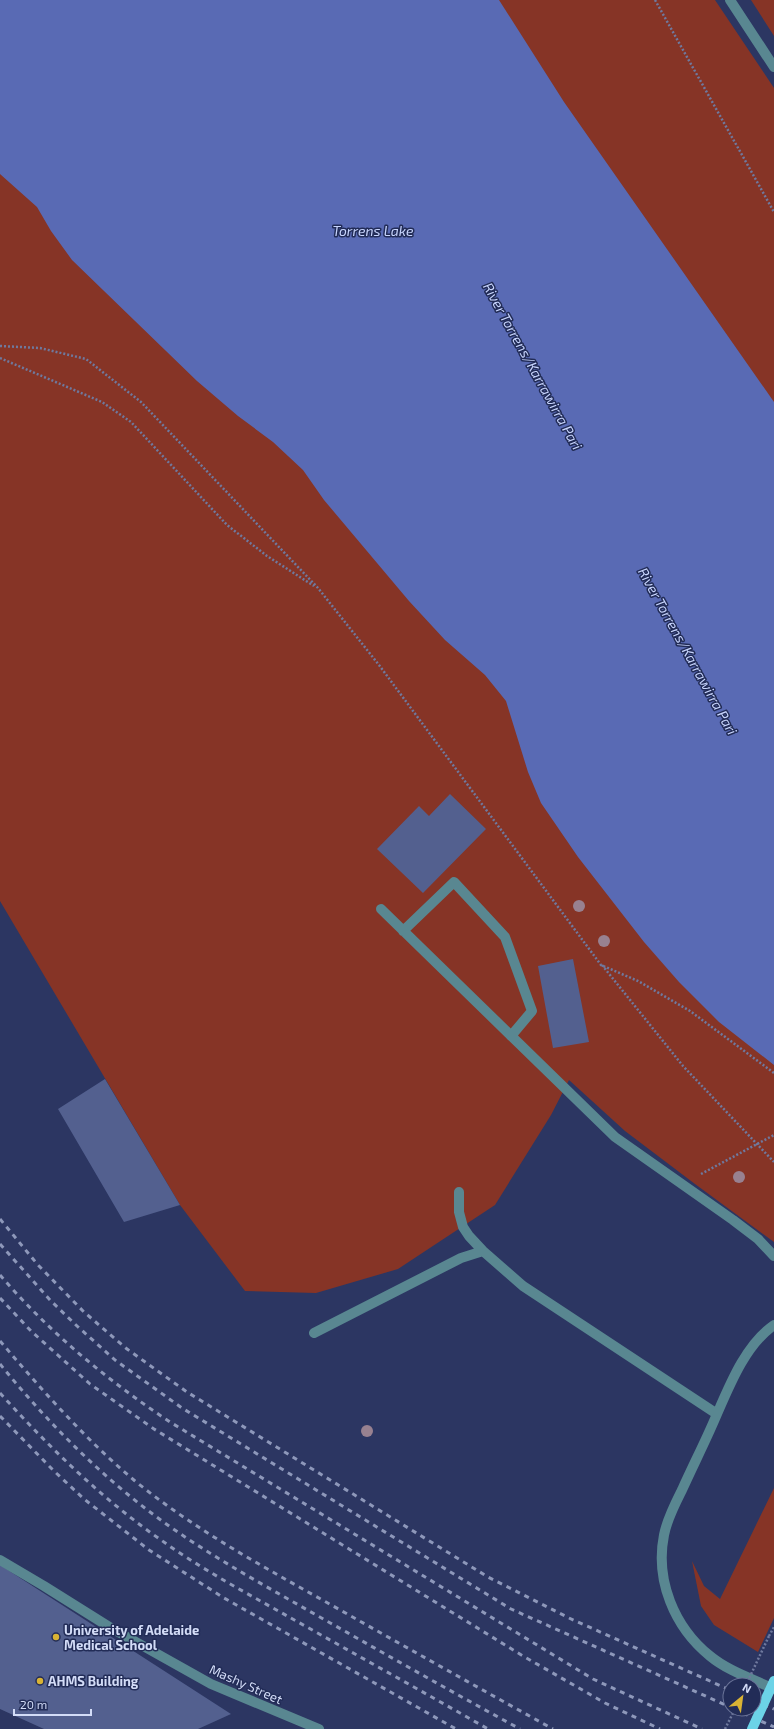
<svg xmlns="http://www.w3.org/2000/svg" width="774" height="1729" viewBox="0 0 774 1729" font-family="'Exo 2',sans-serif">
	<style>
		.green { fill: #863426 }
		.water { fill: #596ab4 }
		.building { fill: #53608f }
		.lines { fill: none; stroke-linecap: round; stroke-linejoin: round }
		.path { stroke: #6f799e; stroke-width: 2.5; stroke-dasharray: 2 2; stroke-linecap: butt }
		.minor { stroke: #598791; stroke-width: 10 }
		.rail { stroke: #8e98ba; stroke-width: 3; stroke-dasharray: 5 5; stroke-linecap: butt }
		.path-bridge { stroke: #6f799e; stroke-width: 2.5; stroke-dasharray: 2 2; stroke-linecap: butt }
		.major-bridge { stroke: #6cd3e7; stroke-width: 10 }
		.tree { fill: #988190 }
		.poi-dot { fill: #d9b334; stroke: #222c57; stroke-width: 1.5 }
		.labels { text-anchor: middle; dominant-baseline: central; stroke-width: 3; stroke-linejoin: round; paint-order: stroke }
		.poi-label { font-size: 13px; font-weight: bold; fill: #d3dcf7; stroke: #222c57; text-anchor: start }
		.street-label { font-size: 13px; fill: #d3dcf7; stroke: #222c57 }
		.water-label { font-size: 14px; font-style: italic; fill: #c8d5fe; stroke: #222c57 }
	</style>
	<rect width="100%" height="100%" fill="#2c3662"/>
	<path class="green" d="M0,0H715L774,88V1242L695,1184L625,1131L569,1080L551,1115L495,1205L398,1269L316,1293L245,1291L180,1205L0,901Z
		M751,0H774V36Z
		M774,1488V1618L758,1652L714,1625L701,1606L692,1561L704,1586L720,1599Z"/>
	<path class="water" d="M0,0H499L564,102L774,402V1065L719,1022L679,982L644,942L578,857L541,803L528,772L506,701L485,675L445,640L409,601L324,500L303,470L273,442L238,416L197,381L72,260L51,231L37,207L0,174Z"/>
	<path class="building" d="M450,794L486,829L423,893L377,849L419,806L429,816Z
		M573,959L589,1042L553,1048L538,966Z
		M105,1079L180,1205L124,1222L58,1109Z
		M0,1565L231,1714L198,1729H44L0,1709Z"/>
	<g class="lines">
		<path class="path" d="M655,0L774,212
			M0,346L40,348L86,359L141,402L318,588L379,665L601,965L638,981L690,1011L774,1073
			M0,358L102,402L131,422L227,525L267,556L314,586
			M602,965L683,1066L774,1162
			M701,1174L774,1135
			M769,1636L774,1627"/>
		<path class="minor" d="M730,0L774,67
			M381,909L615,1137L733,1220L758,1239L774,1256
			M403,931L454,882L505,937L532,1011L511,1036
			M459,1192V1212L463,1227L469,1236L483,1251L523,1286L717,1414
			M774,1325C742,1347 726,1395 710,1430C701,1450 691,1470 682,1490C675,1504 667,1519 664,1535C655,1580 674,1627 710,1656C728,1671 753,1679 774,1689
			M314,1333L461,1258L483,1251
			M0,1560L44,1586L111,1628L211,1684L319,1729"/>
		<path class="rail" d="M0,1219L38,1265L84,1312L127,1349L187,1392L488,1577L569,1618L730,1690
			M0,1244L51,1301L77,1326L115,1360L182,1408L511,1609L730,1707
			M0,1275C49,1332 107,1380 170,1422L593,1679L702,1729
			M0,1298L31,1331L90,1384L154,1429L523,1656L605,1703L660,1729
			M0,1341C42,1390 85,1439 135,1481C194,1529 260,1565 326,1602C402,1645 477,1687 553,1729
			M0,1364C39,1412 83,1458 131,1497C188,1544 253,1579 318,1616C385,1654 452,1692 520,1729
			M0,1393C49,1447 101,1498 161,1540C204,1571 252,1596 298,1622C362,1658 425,1693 488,1729
			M0,1416L54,1471L84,1499L149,1550L224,1598L456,1729
			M754,1701L774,1709
			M734,1709L774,1727"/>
		<path class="path-bridge" d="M746,1685L769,1636
			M725,1729L735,1709"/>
		<path class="major-bridge" d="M752,1729L774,1681"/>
	</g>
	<g class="tree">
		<circle cx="579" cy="906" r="6"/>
		<circle cx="604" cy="941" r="6"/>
		<circle cx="739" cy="1177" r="6"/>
		<circle cx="367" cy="1431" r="6"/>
	</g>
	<g class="poi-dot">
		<circle cx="56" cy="1637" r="4"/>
		<circle cx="40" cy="1681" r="4"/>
	</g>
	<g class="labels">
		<g class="poi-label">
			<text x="64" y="1630">University of Adelaide<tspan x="64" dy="15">Medical School</tspan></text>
			<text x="48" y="1681">AHMS Building</text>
		</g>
		<g class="street-label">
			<text transform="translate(246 1684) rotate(24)">Mashy Street</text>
		</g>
		<g class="water-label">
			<text x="373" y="230">Torrens Lake</text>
			<text transform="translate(533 366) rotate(61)">River Torrens/Karrawirra Pari</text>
			<text transform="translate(688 651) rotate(61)">River Torrens/Karrawirra Pari</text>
		</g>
	</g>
	<g transform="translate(742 1697) rotate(29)"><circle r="19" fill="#222c57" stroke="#697297"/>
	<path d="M0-3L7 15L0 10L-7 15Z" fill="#d9b334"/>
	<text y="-6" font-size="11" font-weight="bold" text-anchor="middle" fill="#d3dcf7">N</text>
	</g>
	<path d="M14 1709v6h77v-6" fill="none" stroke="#d3dcf7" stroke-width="2"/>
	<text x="20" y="1709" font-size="12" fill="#d3dcf7" stroke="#222c57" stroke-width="3" paint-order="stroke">20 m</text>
</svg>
